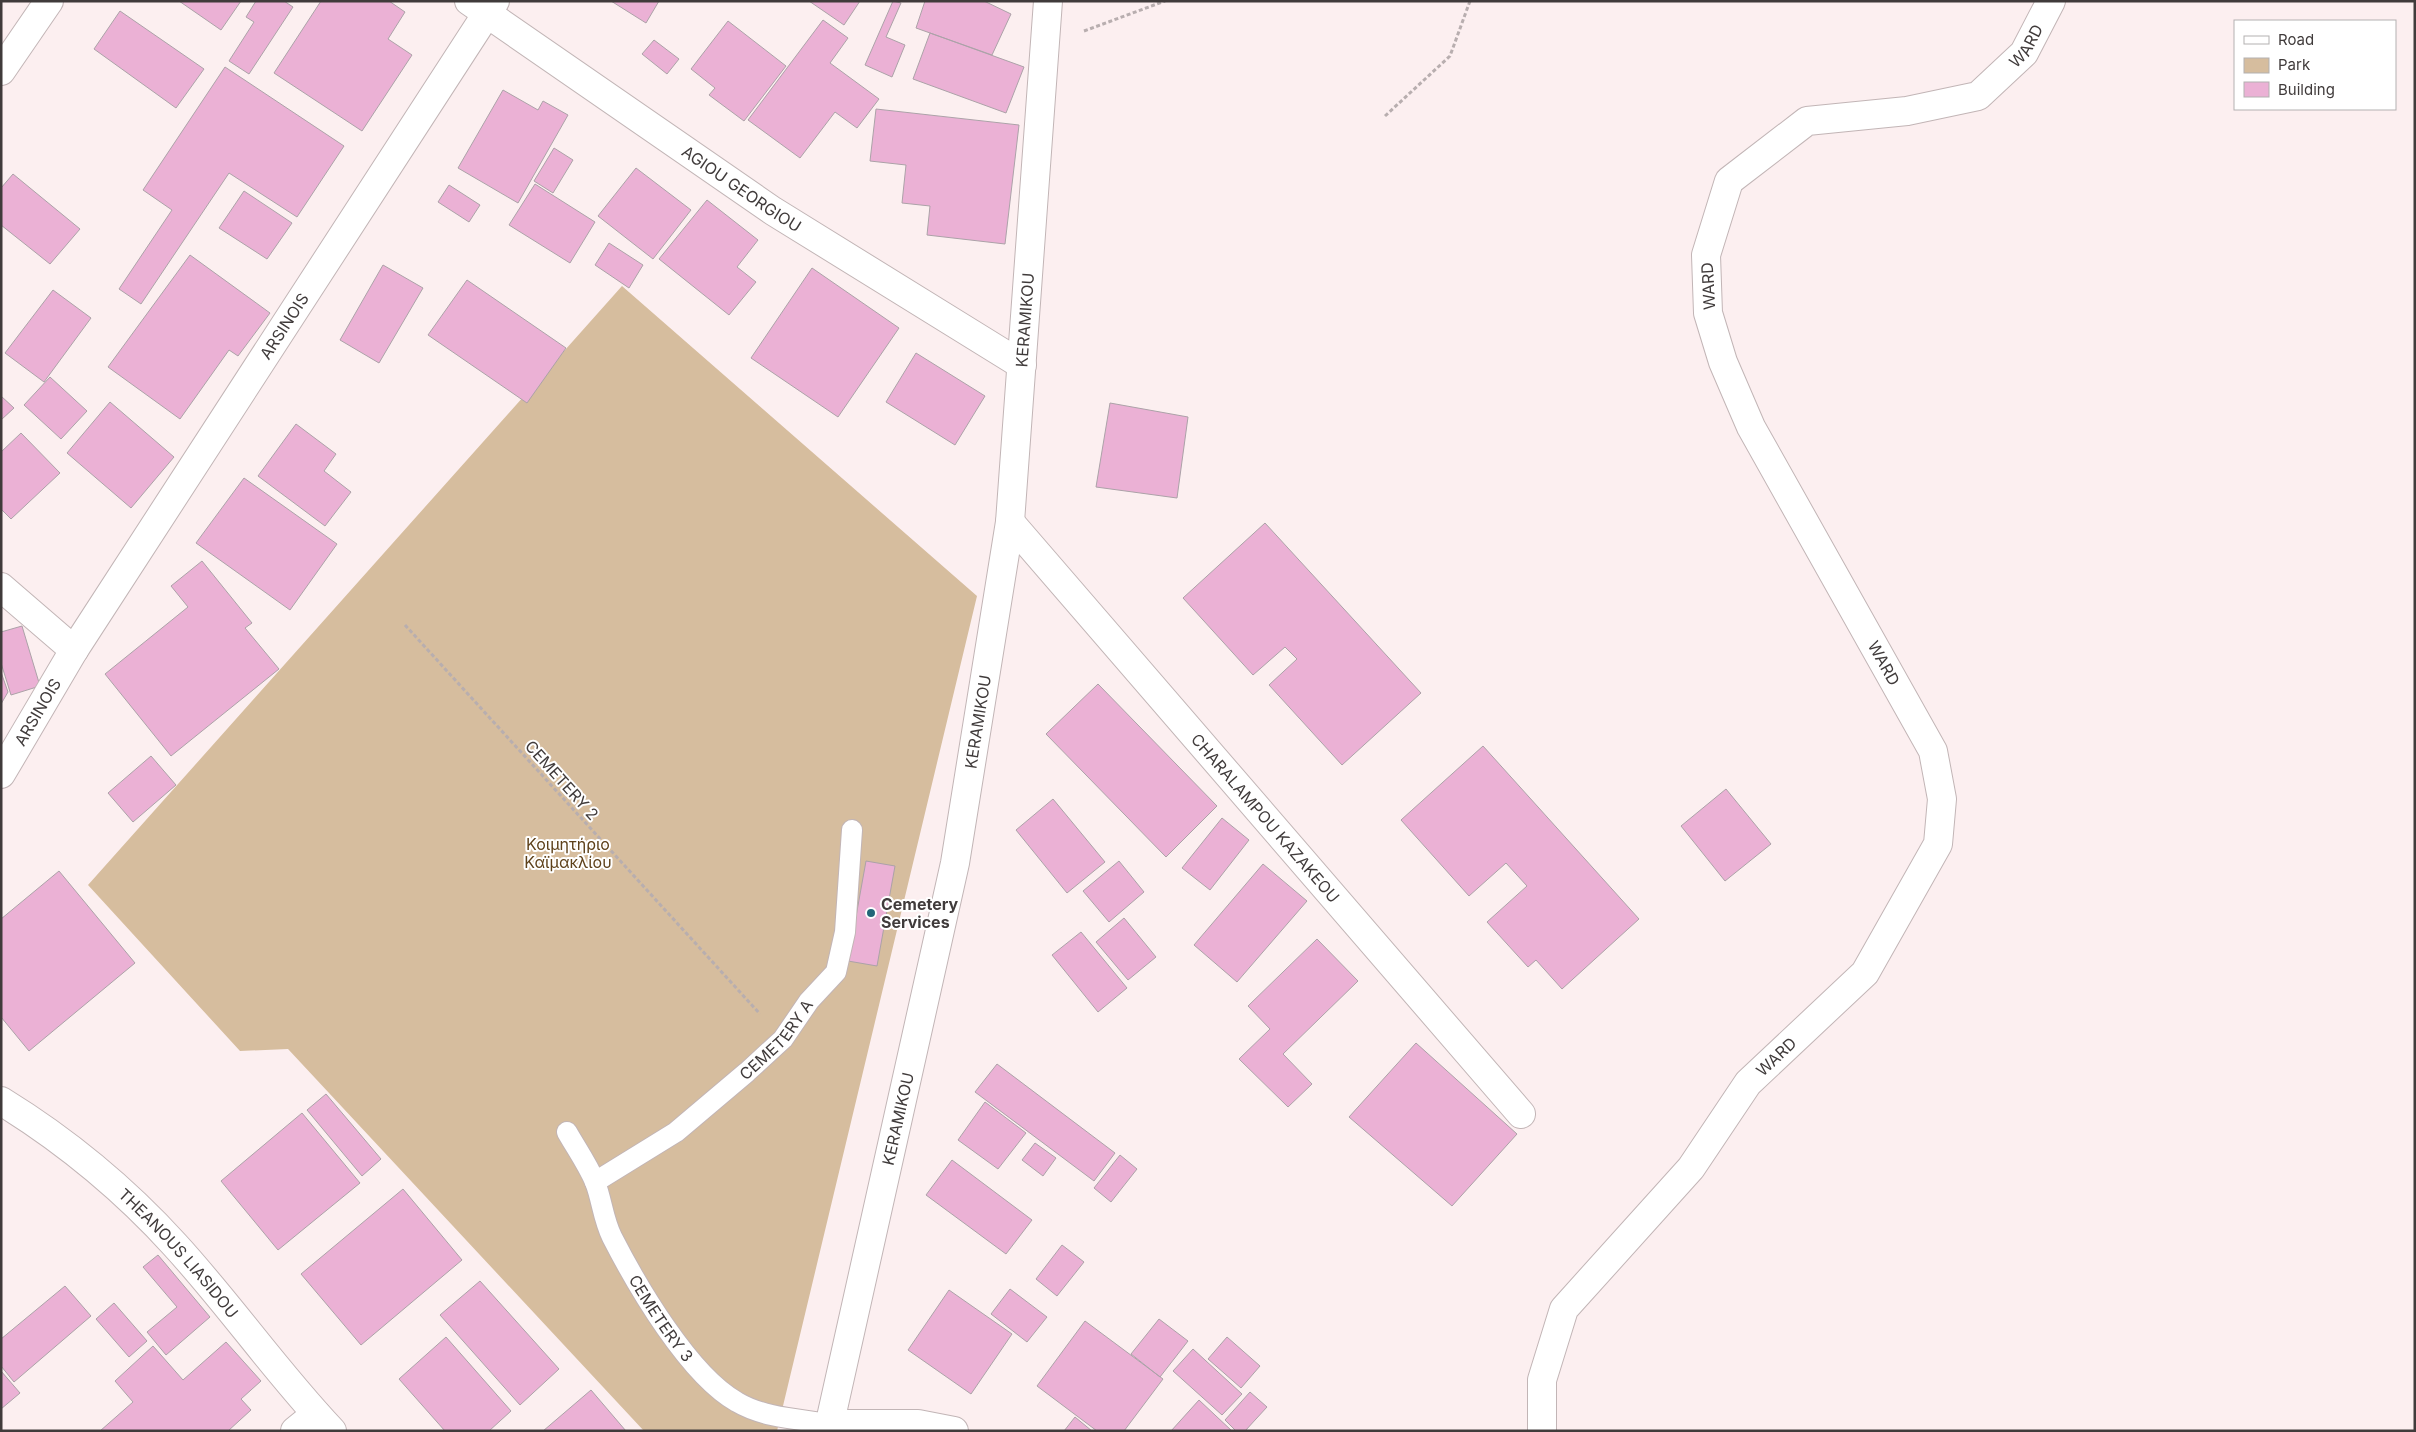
<svg xmlns="http://www.w3.org/2000/svg" width="2416" height="1432" viewBox="0 0 2416 1432" font-family="Inter,sans-serif">
	<style>
		.green { fill: #d6bd9e }
		.building { fill: #ebb1d5; stroke: #aca2a8 }
		.lines { fill: none; stroke-linecap: round; stroke-linejoin: round }
		.lane-casing { stroke: #c2b5b6; stroke-width: 22 }
		.street-casing { stroke: #c2b5b6; stroke-width: 30 }
		.path { stroke: #b8aeaf; stroke-width: 3; stroke-dasharray: 4 2.5; stroke-linecap: butt }
		.lane { stroke: #fff; stroke-width: 20 }
		.street { stroke: #fff; stroke-width: 28 }
		.poi-dot { fill: #236678; stroke: #fff; stroke-width: 2 }
		.labels { text-anchor: middle; dominant-baseline: central; stroke-width: 4; stroke-linejoin: round; paint-order: stroke }
		.street-label { font-size: 16px; fill: #403b3b; stroke: #fff }
		.park-label { font-size: 16px; fill: #5e411a; stroke: #fff }
		.poi-label { font-size: 16px; font-weight: bold; fill: #403b3b; stroke: #fff; text-anchor: start }
	</style>
	<rect width="100%" height="100%" fill="#fceff0"/>
	<path class="green" d="M622,286L977,596L777,1431H644L288,1049L240,1051L88,885Z"/>
	<path class="building" d="M179,1H241L221,30Z
		M256,1H284L293,7L249,74L229,61L254,22L246,17Z
		M321,1H389L405,12L388,39L412,55L362,131L274,73Z
		M611,1H659L646,23Z
		M809,1H860L844,25Z
		M893,1L901,3L886,37L905,45L892,77L865,65Z
		M925,1H984L1011,14L992,55L916,28Z
		M120,11L204,69L176,108L94,49Z
		M823,20L848,38L830,63L879,99L857,128L835,112L800,158L748,120Z
		M728,21L786,66L744,121L709,95L715,88L691,69Z
		M930,33L1024,67L1006,113L913,79Z
		M654,40L679,59L667,74L642,54Z
		M225,67L344,146L297,217L229,173L141,304L119,289L172,210L143,190Z
		M503,90L538,110L543,101L568,115L518,203L458,168Z
		M876,109L1019,125L1005,244L927,235L930,206L902,203L906,165L870,161Z
		M554,148L573,160L553,193L534,181Z
		M636,168L691,210L653,259L598,216Z
		M13,174L80,229L50,264L1,225V188Z
		M535,184L595,222L570,263L509,225Z
		M449,185L480,205L469,222L438,202Z
		M244,191L292,223L267,259L219,228Z
		M707,200L758,240L737,267L756,282L729,315L659,259Z
		M609,243L643,265L629,288L595,265Z
		M190,255L270,313L238,356L229,350L180,419L108,367Z
		M383,265L423,288L379,363L340,340Z
		M812,268L899,328L838,417L751,358Z
		M467,280L566,348L527,403L428,335Z
		M53,290L91,318L44,382L5,353Z
		M916,353L985,396L955,445L886,402Z
		M50,377L87,411L61,439L24,405Z
		M1,396L14,408L1,420Z
		M110,402L174,457L131,508L67,453Z
		M1110,403L1188,417L1177,498L1096,487Z
		M296,424L336,454L324,471L351,492L325,526L258,476Z
		M21,433L60,473L11,519L1,509V452Z
		M244,478L337,544L290,610L196,543Z
		M1265,523L1421,693L1342,765L1269,685L1297,659L1285,647L1253,675L1183,598Z
		M202,561L252,623L245,628L279,669L171,756L105,674L188,607L171,586Z
		M22,626L40,686L11,695L1,663V632Z
		M1,672L8,692L1,704Z
		M1098,684L1217,806L1166,857L1046,734Z
		M1483,746L1639,919L1562,989L1536,960L1528,967L1487,922L1527,886L1506,863L1469,896L1401,820Z
		M151,756L176,785L133,822L108,793Z
		M1726,789L1771,844L1725,881L1681,826Z
		M1053,799L1105,862L1067,893L1016,830Z
		M1222,818L1249,840L1210,890L1182,868Z
		M866,861L895,866L877,966L848,961Z
		M1119,861L1144,892L1109,922L1083,891Z
		M1263,864L1307,901L1237,982L1194,945Z
		M59,871L135,963L29,1051L1,1017V919Z
		M1124,918L1156,957L1128,980L1096,942Z
		M1081,932L1127,988L1098,1012L1052,955Z
		M1317,939L1358,981L1283,1054L1312,1084L1288,1107L1239,1059L1270,1029L1248,1006Z
		M1416,1043L1517,1134L1452,1206L1349,1117Z
		M997,1064L1115,1153L1094,1181L975,1092Z
		M326,1094L381,1159L362,1176L307,1110Z
		M985,1102L1026,1133L998,1169L958,1140Z
		M302,1113L360,1183L278,1250L221,1181Z
		M1035,1143L1056,1158L1043,1176L1022,1160Z
		M1120,1155L1137,1169L1111,1202L1094,1188Z
		M952,1160L1032,1220L1006,1254L926,1195Z
		M403,1189L462,1260L361,1345L301,1274Z
		M1062,1245L1084,1262L1057,1296L1036,1279Z
		M158,1255L210,1317L166,1355L147,1332L177,1307L143,1267Z
		M480,1281L559,1369L520,1405L440,1315Z
		M65,1286L91,1316L14,1382L1,1366V1339Z
		M1010,1289L1047,1317L1027,1342L991,1314Z
		M949,1290L1012,1334L971,1394L908,1350Z
		M114,1303L147,1341L129,1357L96,1319Z
		M1159,1319L1188,1341L1160,1377L1131,1354Z
		M1085,1321L1163,1379L1124,1431H1097L1037,1386Z
		M446,1337L511,1411L489,1431H445L399,1379Z
		M1227,1337L1260,1366L1241,1388L1208,1359Z
		M226,1342L261,1381L241,1399L251,1410L228,1431H100L133,1402L115,1381L153,1346L183,1380Z
		M1193,1349L1242,1394L1222,1415L1173,1371Z
		M1,1371L20,1393L1,1409Z
		M591,1390L626,1431H543Z
		M1250,1392L1267,1407L1245,1431H1236L1225,1420Z
		M1199,1400L1232,1431H1171Z
		M1075,1417L1092,1431H1064Z"/>
	<g class="lines">
		<g class="lane-casing">
			<g id="lane">
				<path id="s1" d="M567,1132C576,1148 588,1165 595,1182C602,1200 603,1219 612,1237C637,1286 689,1375 737,1402C764,1418 799,1419 830,1424"/>
				<path id="s2" d="M595,1182L676,1132L747,1072L783,1039L809,1001L836,972L845,932L852,830"/>
			</g>
		</g>
		<g class="street-casing">
			<g id="street">
				<path id="s3" d="M469,1L773,211L1022,365"/>
				<path d="M1,71L49,1"/>
				<path id="s4" d="M1010,522L1521,1114"/>
				<path d="M1,587L74,650"/>
				<path id="s5" d="M1,774L74,650L495,1"/>
				<path id="s6" d="M1,1101C66,1141 124,1189 175,1245C230,1305 276,1372 332,1431"/>
				<path d="M830,1424H918L954,1431"/>
				<path d="M295,1431L316,1414"/>
				<path id="s7" d="M828,1431L955,863L1010,522L1048,1"/>
				<path id="s8" d="M1542,1431V1380L1564,1309L1691,1168L1748,1083L1865,973L1938,844L1942,799L1933,751L1751,427L1723,362L1708,313L1706,255L1729,181L1807,121L1907,111L1978,96L2024,53L2051,1"/>
			</g>
		</g>
		<path class="path" d="M1084,31L1165,1
			M1385,116L1450,56L1470,1
			M405,625L760,1014"/>
		<use href="#lane" class="lane"/>
		<use href="#street" class="street"/>
	</g>
	<circle class="poi-dot" cx="871" cy="913" r="5"/>
	<g class="labels">
		<g class="street-label">
			<text stroke="none"><textPath href="#s8" startOffset="1791">WARD</textPath></text>
			<text stroke="none"><textPath href="#s3" startOffset="331">AGIOU GEORGIOU</textPath></text>
			<text transform="translate(1708 286) rotate(-93)">WARD</text>
			<text stroke="none"><textPath href="#s7" startOffset="1130">KERAMIKOU</textPath></text>
			<text stroke="none"><textPath href="#s5" startOffset="530">ARSINOIS</textPath></text>
			<text transform="translate(1884 663) rotate(61)">WARD</text>
			<text stroke="none"><textPath href="#s5" startOffset="72">ARSINOIS</textPath></text>
			<text stroke="none"><textPath href="#s7" startOffset="725">KERAMIKOU</textPath></text>
			<text transform="translate(562 780) rotate(48)">CEMETERY 2</text>
			<text stroke="none"><textPath href="#s4" startOffset="391">CHARALAMPOU KAZAKEOU</textPath></text>
			<text stroke="none"><textPath href="#s2" startOffset="232">CEMETERY A</textPath></text>
			<text stroke="none"><textPath href="#s8" startOffset="456">WARD</textPath></text>
			<text stroke="none"><textPath href="#s7" startOffset="320">KERAMIKOU</textPath></text>
			<text stroke="none"><textPath href="#s6" startOffset="235">THEANOUS LIASIDOU</textPath></text>
			<text stroke="none"><textPath href="#s1" startOffset="210">CEMETERY 3</textPath></text>
		</g>
		<g class="park-label">
			<text x="568" y="844">Κοιμητήριο<tspan x="568" dy="18">Καϊμακλίου</tspan></text>
		</g>
		<g class="poi-label">
			<text x="881" y="904">Cemetery<tspan x="881" dy="18">Services</tspan></text>
		</g>
	</g>
	<rect width="2416" height="1432" fill="none" stroke="#403b3b" stroke-width="5"/>
	<rect x="2234" y="20" width="162" height="90" fill="#ffffff" stroke="#b3b1b1"/>
	<rect x="2244" y="36" width="25" height="8" fill="#ffffff" stroke="#b3b1b1"/>
	<text x="2278" y="45" font-size="15" fill="#403b3b">Road</text>
	<rect x="2244" y="58" width="25" height="15" fill="#d6bd9e" stroke="#b3b1b1"/>
	<text x="2278" y="70" font-size="15" fill="#403b3b">Park</text>
	<rect x="2244" y="82" width="25" height="15" fill="#ebb1d5" stroke="#b3b1b1"/>
	<text x="2278" y="95" font-size="15" fill="#403b3b">Building</text>
</svg>
